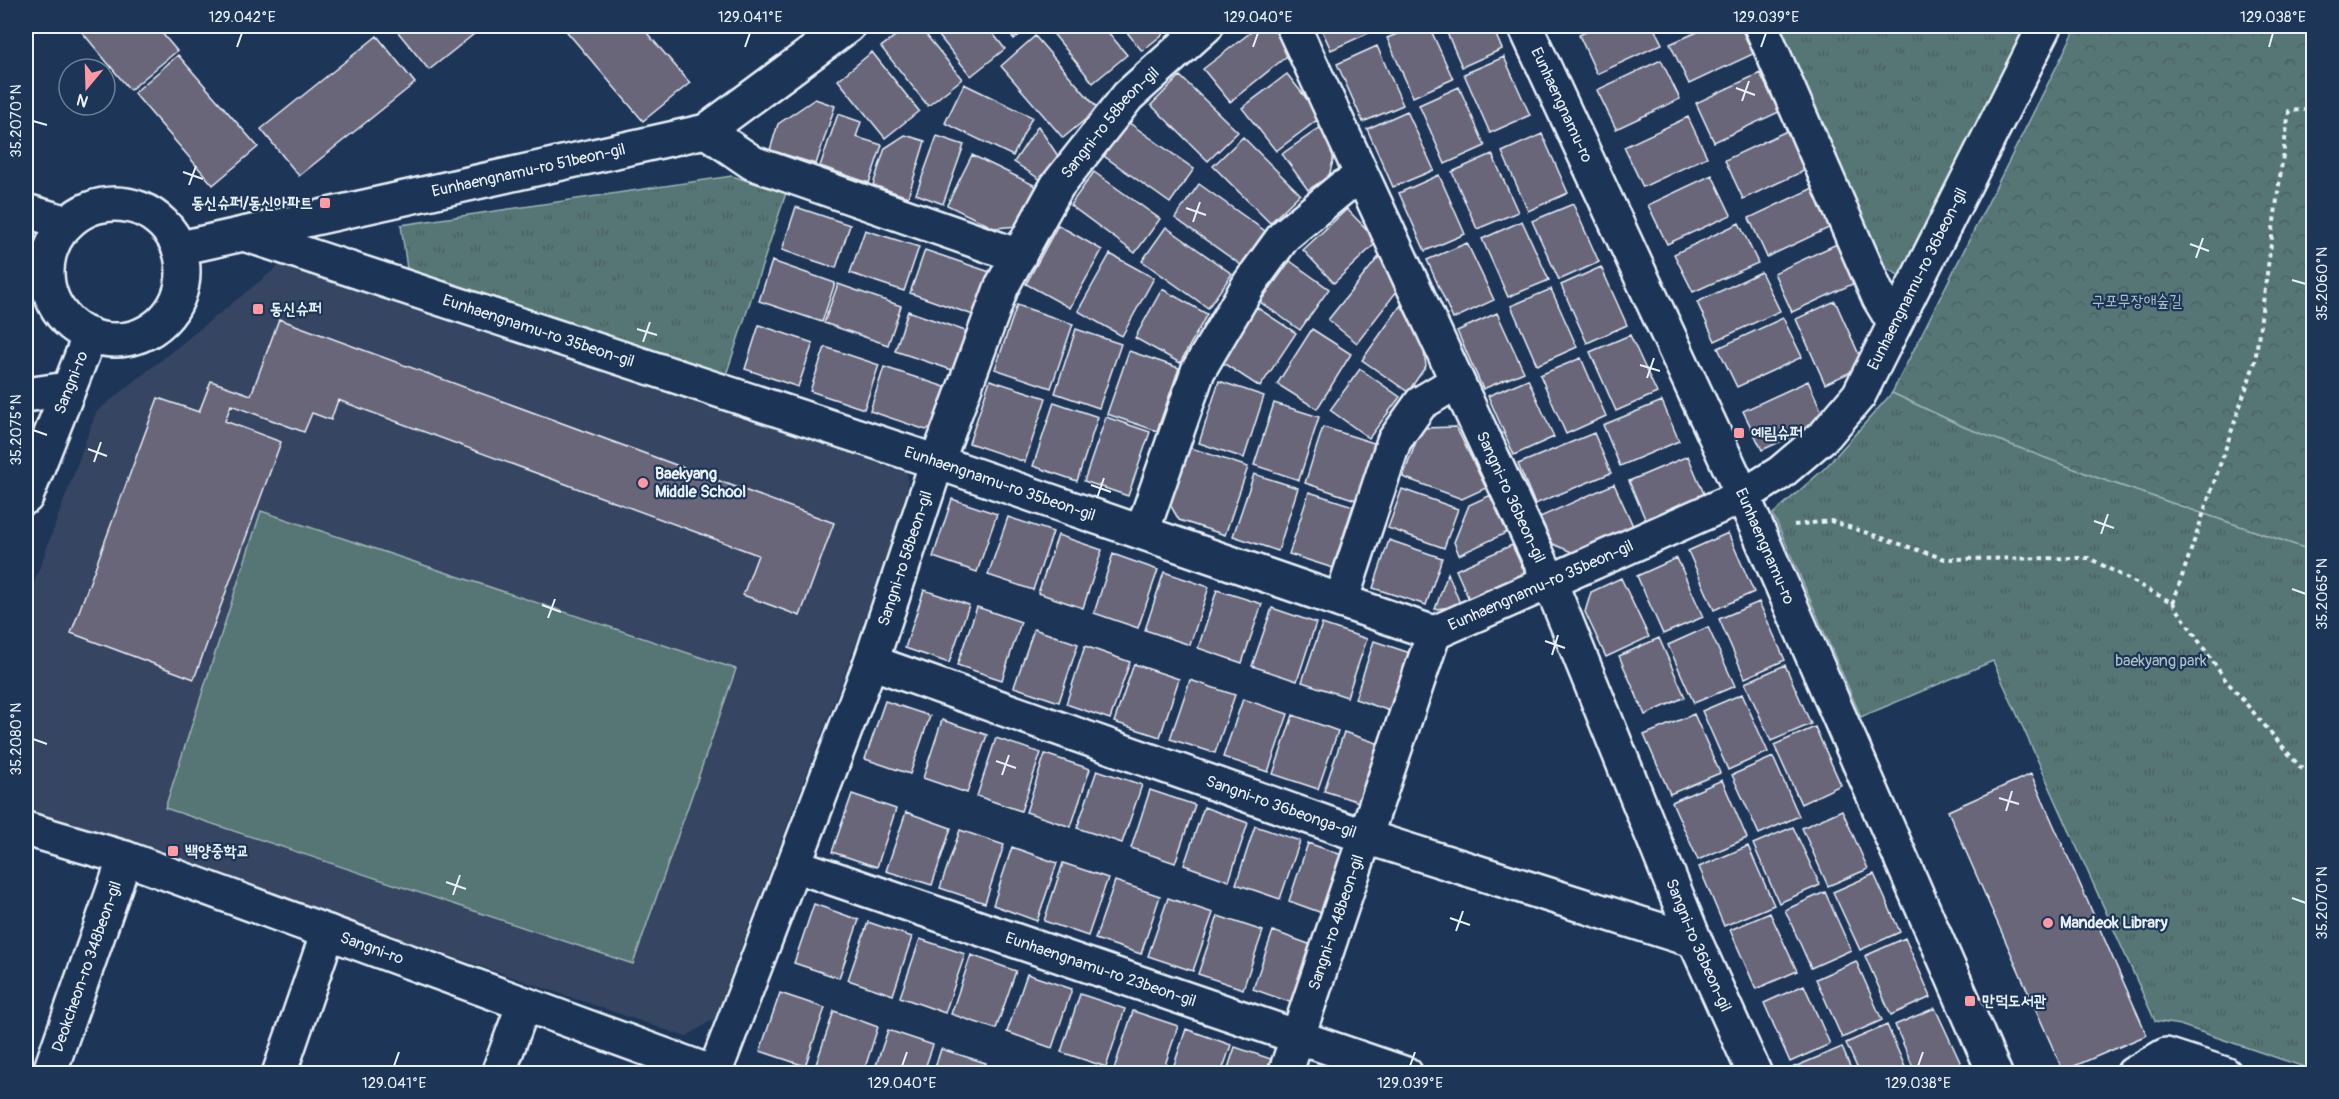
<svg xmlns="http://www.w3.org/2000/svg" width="2339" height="1099" viewBox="0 0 2339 1099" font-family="Pangolin,'Poor Story',sans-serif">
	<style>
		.built { fill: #344462 }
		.green { fill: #557675; stroke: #9eb4b6; stroke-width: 1.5 }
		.forest { fill: url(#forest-crowns); stroke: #9eb4b6; stroke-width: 1.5 }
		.park { fill: url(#park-tufts); stroke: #9eb4b6; stroke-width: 1.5 }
		.building { fill: #6b667a; stroke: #e8f1f8; stroke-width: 1.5 }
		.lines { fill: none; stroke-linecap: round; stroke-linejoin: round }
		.minor-casing { stroke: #e8f1f8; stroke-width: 38 }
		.tertiary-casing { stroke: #e8f1f8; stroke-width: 38 }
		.path { stroke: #e8f1f8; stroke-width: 4; stroke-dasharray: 4.5 4.5; stroke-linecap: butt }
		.minor { stroke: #1d3557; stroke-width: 33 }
		.tertiary { stroke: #1d3557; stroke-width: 33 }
		.ticks { fill: none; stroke: #e8f1f8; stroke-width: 2 }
		.poi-dot { fill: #ff9aa2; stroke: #1d3557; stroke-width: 2 }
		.labels { text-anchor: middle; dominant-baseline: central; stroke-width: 4.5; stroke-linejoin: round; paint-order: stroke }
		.street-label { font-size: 16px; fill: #e8f1f8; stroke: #1d3557 }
		.poi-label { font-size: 16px; font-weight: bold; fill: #e8f1f8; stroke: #1d3557; text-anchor: start }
		.park-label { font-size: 16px; fill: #adc0c4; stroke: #1d3557 }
		.neatline { fill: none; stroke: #e8f1f8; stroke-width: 2 }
		.ticks-label { font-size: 15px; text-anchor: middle; fill: #e8f1f8 }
	</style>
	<defs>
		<pattern id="forest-crowns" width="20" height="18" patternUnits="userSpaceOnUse" patternTransform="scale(1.5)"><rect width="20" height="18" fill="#557675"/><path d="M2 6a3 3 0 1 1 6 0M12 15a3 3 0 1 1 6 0" fill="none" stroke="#4e5f60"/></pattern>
		<pattern id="park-tufts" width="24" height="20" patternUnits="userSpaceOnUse" patternTransform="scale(1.5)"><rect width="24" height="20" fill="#557675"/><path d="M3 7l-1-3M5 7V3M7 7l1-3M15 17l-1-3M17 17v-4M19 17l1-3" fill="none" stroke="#4e5f60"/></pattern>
	</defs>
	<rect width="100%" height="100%" fill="#1d3557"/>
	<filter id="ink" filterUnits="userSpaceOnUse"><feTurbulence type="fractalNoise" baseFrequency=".0167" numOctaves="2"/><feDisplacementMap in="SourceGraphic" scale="12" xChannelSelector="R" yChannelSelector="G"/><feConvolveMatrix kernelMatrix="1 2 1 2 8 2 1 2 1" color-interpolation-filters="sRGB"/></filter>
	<g filter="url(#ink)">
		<path class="built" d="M281,264L907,468L909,504L714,1019L686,1037L26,810V605L96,412Z"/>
		<path class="green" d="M261,511L736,669L633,964L165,808Z"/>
		<path class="forest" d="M2077,26H2313V551L2098,478L1964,427L1892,393Z"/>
		<path class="park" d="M1782,26H2027L2031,27L1900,276L1880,265L1777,37Z
			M732,176L786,193L726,375L407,269L401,225Z
			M1892,393L1964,427L2098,478L2313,551V1070L2180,1025L2155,1021L1993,661L1861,717L1773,514L1825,468Z"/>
		<path class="building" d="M77,26H156L177,51L130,90Z
			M393,26H484L429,70Z
			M562,26H641L690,83L643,121Z
			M908,26H919L962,79L928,106L881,47Z
			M931,26H987L1005,49L971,76Z
			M1003,26H1032L1014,39Z
			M1047,26H1103L1127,55L1093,83Z
			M1122,26H1173L1142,51Z
			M1259,26H1271L1292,52L1230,102L1203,69Z
			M1320,26H1368L1371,32L1331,50Z
			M1417,26H1429L1453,79L1413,97L1387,38Z
			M1444,26H1492L1502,49L1462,67Z
			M1599,26H1653L1662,44L1597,74L1579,35Z
			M1711,26H1740L1753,54L1689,84L1670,44Z
			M377,36L415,83L299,176L261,129Z
			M1035,36L1098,109L1063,138L1001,66Z
			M1377,46L1403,105L1363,122L1337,64Z
			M872,52L919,111L885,138L838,80Z
			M178,55L258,147L213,185L134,93Z
			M1504,57L1530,115L1490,133L1464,74Z
			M1661,60L1680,99L1616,129L1597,90Z
			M1760,73L1779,112L1714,142L1696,103Z
			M1287,74L1321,117L1276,151L1242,108Z
			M1180,76L1238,132L1208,161L1151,105Z
			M964,84L1032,117L1013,156L945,123Z
			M1459,87L1485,146L1445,164L1419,105Z
			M815,99L835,106L816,164L770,150L778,124Z
			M1407,111L1434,170L1393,187L1367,129Z
			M838,114L861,122L856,137L882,145L869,183L820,166Z
			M1688,117L1707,157L1643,187L1624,147Z
			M1128,122L1194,169L1170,203L1104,156Z
			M1038,126L1058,156L1041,180L1014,162Z
			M1321,127L1334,145L1333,161L1329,176L1308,190L1282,154Z
			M1789,130L1808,169L1743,199L1725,160Z
			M1542,134L1568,193L1528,211L1502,152Z
			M905,135L925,141L908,197L873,185L885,148Z
			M937,136L964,145L943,204L916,194Z
			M1243,137L1300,194L1270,223L1213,166Z
			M1492,154L1518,212L1477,229L1452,172Z
			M972,155L1038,187L1019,226L994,228L947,205Z
			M1094,172L1160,219L1135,253L1070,205Z
			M1439,175L1465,234L1425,251L1399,193Z
			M1712,175L1731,215L1667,244L1648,205Z
			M1199,184L1265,231L1241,265L1175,218Z
			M1813,188L1831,227L1767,257L1749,218Z
			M1573,204L1599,262L1559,280L1532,221Z
			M796,207L850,225L836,268L782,250Z
			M1347,209L1378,241L1334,283L1303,250Z
			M1522,221L1549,280L1508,297L1482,239Z
			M1739,223L1758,263L1693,292L1674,254Z
			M1058,225L1102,250L1070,308L1026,284Z
			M1166,227L1232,274L1208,308L1142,261Z
			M865,230L919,247L904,291L850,273Z
			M1467,243L1494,300L1453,319L1427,260Z
			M1839,243L1857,282L1792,312L1774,273Z
			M925,250L990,272L976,316L910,293Z
			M1110,254L1154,278L1122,336L1078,311Z
			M1381,254L1397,291L1357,343L1328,320Z
			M772,261L835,283L822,322L759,301Z
			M1290,261L1329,289L1300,330L1260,302Z
			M1601,267L1627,325L1587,343L1561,285Z
			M1761,272L1780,311L1715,341L1697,302Z
			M838,284L901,306L888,345L824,323Z
			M1162,289L1207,314L1180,363L1135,338Z
			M1551,289L1577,347L1537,365L1511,306Z
			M1835,301L1864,366L1825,384L1796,319Z
			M1017,305L1073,324L1051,388L995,369Z
			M1401,305L1423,344L1426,366L1408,392L1362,360Z
			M1256,307L1296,333L1260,387L1220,361Z
			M908,311L971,333L958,372L895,351Z
			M1497,313L1524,372L1483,389L1457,331Z
			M1783,318L1802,357L1737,387L1718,348Z
			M279,319L834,523L800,616L743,595L758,555L338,400L331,420L312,413L304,432L231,405L225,421L281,442L194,679L71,633L158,398L199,412L211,381L251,395Z
			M759,325L813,343L798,387L745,369Z
			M1076,329L1121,344L1099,408L1055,393Z
			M1312,329L1351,354L1317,409L1277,384Z
			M1630,335L1657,393L1616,411L1590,352Z
			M825,347L879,365L864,409L810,391Z
			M1129,351L1179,368L1157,431L1107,414Z
			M1581,358L1606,416L1566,434L1540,375Z
			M884,367L951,389L941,420L926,430L870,411Z
			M1360,369L1400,397L1369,438L1330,410Z
			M1528,379L1554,437L1514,455L1488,396Z
			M990,380L1046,398L1025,462L969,443Z
			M1219,381L1264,396L1244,458L1199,443Z
			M1808,381L1826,421L1762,450L1743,411Z
			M1662,401L1679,441L1620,466L1603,425Z
			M1054,402L1098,417L1077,481L1033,466Z
			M1274,403L1319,417L1299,480L1254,465Z
			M1106,417L1150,432L1128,496L1084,481Z
			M1323,427L1377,444L1359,501L1305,483Z
			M1456,427L1486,488L1462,499L1403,477L1421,428Z
			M1594,433L1611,473L1535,504L1518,464Z
			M1188,447L1248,467L1225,535L1179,520L1169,503Z
			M1688,456L1705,496L1646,521L1629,481Z
			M1254,474L1298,488L1278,551L1233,536Z
			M1614,484L1634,528L1576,554L1553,544L1540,517Z
			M1402,489L1458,509L1444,548L1388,528Z
			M1309,492L1353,506L1333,568L1289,554Z
			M1491,495L1508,532L1459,555L1454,542L1469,505Z
			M952,499L997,514L977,572L933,557Z
			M1008,517L1053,532L1033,590L988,575Z
			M1728,533L1754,592L1714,610L1688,551Z
			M1058,535L1102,550L1083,608L1038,593Z
			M1389,540L1442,558L1426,605L1373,588Z
			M1512,545L1524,571L1520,584L1472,606L1456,570Z
			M1113,554L1158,570L1138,628L1094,613Z
			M1677,558L1703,617L1663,634L1637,576Z
			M1164,572L1209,587L1190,645L1145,630Z
			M1448,573L1461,606L1435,609Z
			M1621,578L1649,637L1606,657L1585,612L1591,592Z
			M924,590L969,605L949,663L905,648Z
			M1217,590L1262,604L1242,663L1198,648Z
			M1759,602L1785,660L1745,678L1719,619Z
			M977,607L1021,622L1002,680L957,665Z
			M1272,608L1316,623L1297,681L1252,666Z
			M1322,624L1367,639L1347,697L1302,682Z
			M1708,627L1735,686L1694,703L1668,645Z
			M1034,629L1078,644L1059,702L1014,687Z
			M1659,638L1685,697L1645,715L1619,656Z
			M1374,641L1419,656L1399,714L1355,699Z
			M1085,646L1130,662L1110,719L1066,704Z
			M1134,664L1179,679L1160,737L1114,722Z
			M1785,665L1811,724L1771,741L1745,683Z
			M1190,680L1235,695L1215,753L1170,739Z
			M1742,694L1768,752L1728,770L1702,711Z
			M1243,699L1288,714L1268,772L1223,757Z
			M885,701L930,716L910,774L865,759Z
			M1694,714L1720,773L1670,794L1644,735Z
			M1293,715L1338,731L1318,789L1273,774Z
			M942,720L987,735L967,793L923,778Z
			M1815,727L1841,785L1801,804L1774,745Z
			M1344,732L1389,747L1369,805L1324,791Z
			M996,738L1041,753L1021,811L977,796Z
			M1045,754L1090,769L1071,827L1026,812Z
			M1773,757L1799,816L1759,834L1732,775Z
			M1097,770L1142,785L1122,843L1077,828Z
			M2031,774L2147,1035L2063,1071L1948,811Z
			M1722,780L1747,838L1698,860L1672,802Z
			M1150,790L1195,805L1175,863L1131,848Z
			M852,794L896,809L877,867L832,852Z
			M1204,807L1248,823L1229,881L1184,865Z
			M1842,810L1868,869L1828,886L1802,828Z
			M906,812L951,828L932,885L886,871Z
			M1255,826L1300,841L1280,899L1236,884Z
			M1793,827L1820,885L1779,903L1753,844Z
			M960,830L1004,845L985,903L940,888Z
			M1308,843L1353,859L1333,917L1289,901Z
			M1748,846L1774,905L1724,926L1699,867Z
			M1012,847L1057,863L1037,921L993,905Z
			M1063,863L1108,878L1088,936L1044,921Z
			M1874,874L1900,932L1860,950L1833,892Z
			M1115,881L1160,896L1141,954L1095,939Z
			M1825,892L1851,950L1811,968L1785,910Z
			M1168,898L1213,913L1193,971L1148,956Z
			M814,904L859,920L839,978L794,963Z
			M1770,913L1797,971L1756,989L1730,930Z
			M1218,916L1263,931L1243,989L1198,974Z
			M868,922L912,937L893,995L848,980Z
			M1273,931L1317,947L1298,1005L1253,989Z
			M1905,938L1931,997L1891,1015L1865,956Z
			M920,939L965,954L945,1013L900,997Z
			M971,955L1016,971L996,1029L951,1014Z
			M1856,961L1882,1020L1842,1038L1816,979Z
			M1027,974L1072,989L1052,1048L1007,1032Z
			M1804,985L1830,1044L1790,1062L1764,1003Z
			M780,993L825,1008L805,1066L760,1051Z
			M1080,994L1125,1009L1106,1067L1061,1052Z
			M1935,1008L1962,1066L1944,1074H1916L1895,1025Z
			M834,1011L878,1027L863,1074H825L814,1070Z
			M1133,1011L1178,1026L1162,1074H1127L1114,1069Z
			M1887,1025L1908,1074H1860L1846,1043Z
			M1186,1029L1231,1045L1221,1074H1171Z
			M888,1030L933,1045L923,1074H873Z
			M1235,1047L1280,1062L1276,1074H1226Z
			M1842,1047L1853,1074H1794L1792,1068Z
			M941,1049L986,1063L983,1074H933Z
			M992,1066L1014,1074H989Z"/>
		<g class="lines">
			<g class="minor-casing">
				<g id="minor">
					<path id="s1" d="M1293,26L1550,582L1695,941L1755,1074"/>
					<path d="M1761,26L1879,298L1894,323"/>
					<path d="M706,131L753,163L1019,256"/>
					<path d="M26,211L68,223"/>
					<path id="s2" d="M244,234L937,462L1434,633L1743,496L1780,473L1826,434L1859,395L2045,26"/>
					<path d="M26,395L67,389"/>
					<path d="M1142,532L1198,371L1250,283L1284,236L1342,188L1361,178"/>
					<path d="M1341,601L1394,441L1421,403L1456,382"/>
					<path id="s3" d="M871,662L1366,837L1695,941"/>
					<path id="s4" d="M794,865L1406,1074"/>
					<path id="s5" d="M49,1074L125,858"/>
					<path d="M279,1074L328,932"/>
					<path d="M498,1074L524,1004"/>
					<path id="s6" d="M714,1074L871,662L937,462L1002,286L1057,186L1128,96L1206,26"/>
					<path id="s7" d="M1285,1074L1434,633"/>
					<path d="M2133,1074L2166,1055L2225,1074"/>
				</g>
			</g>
			<g class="tertiary-casing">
				<g id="tertiary">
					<path id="s8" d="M1525,26L1743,496L1995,1074"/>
					<circle cx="115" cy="272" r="68"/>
					<path id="s9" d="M180,248L706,131L848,26"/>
					<path id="s10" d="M26,497L90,335"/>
					<path id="s11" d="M26,829L125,858L716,1074"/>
				</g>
			</g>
			<path class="path" d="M1794,525L1831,521L1945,559L2089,558L2173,603L2224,678L2301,768L2314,775
				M2173,603L2255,362L2289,111L2314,109"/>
			<use href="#minor" class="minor"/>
			<use href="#tertiary" class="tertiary"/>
		</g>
	</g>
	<path class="ticks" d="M237,47L242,33M745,47L750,33M1253,47L1258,33M1761,47L1766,33M2269,47L2273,33M1736,88L1755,95M1742,101L1749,81M33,121L47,125M183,172L203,179M189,185L196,166M1186,208L1206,215M1193,222L1200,202M2190,244L2209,251M2196,258L2203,238M2292,280L2306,284M637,329L657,335M643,342L650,322M1640,365L1660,371M1647,378L1654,358M33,430L47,435M88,449L107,456M94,462L101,442M1091,485L1111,492M1097,498L1104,478M2094,521L2114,528M2101,534L2108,514M2292,589L2306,594M542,605L561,612M548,618L555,599M1545,641L1565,648M1552,655L1558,635M33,739L47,744M996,761L1016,768M1002,775L1009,755M1999,798L2019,804M2006,811L2012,791M446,882L466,889M453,895L460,875M2292,898L2306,903M1450,918L1470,925M1456,931L1463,911M394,1066L399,1052M902,1066L907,1052M1410,1066L1415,1052M1918,1066L1923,1052"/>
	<g class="poi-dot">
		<rect x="319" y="197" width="12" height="12" rx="3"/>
		<rect x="252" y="303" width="12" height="12" rx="3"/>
		<rect x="1733" y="427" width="12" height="12" rx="3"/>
		<circle cx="643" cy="483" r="6"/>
		<rect x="167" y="845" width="12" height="12" rx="3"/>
		<circle cx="2048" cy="923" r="6"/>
		<rect x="1964" y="995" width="12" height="12" rx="3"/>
	</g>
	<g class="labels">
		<g class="street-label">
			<text stroke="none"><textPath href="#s8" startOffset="87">Eunhaengnamu-ro</textPath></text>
			<text stroke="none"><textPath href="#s6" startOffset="1036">Sangni-ro 58beon-gil</textPath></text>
			<text stroke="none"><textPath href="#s9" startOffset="357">Eunhaengnamu-ro 51beon-gil</textPath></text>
			<text stroke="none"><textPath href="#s2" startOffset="1878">Eunhaengnamu-ro 36beon-gil</textPath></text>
			<text stroke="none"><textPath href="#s2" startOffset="310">Eunhaengnamu-ro 35beon-gil</textPath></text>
			<text stroke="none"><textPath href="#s10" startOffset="123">Sangni-ro</textPath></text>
			<text stroke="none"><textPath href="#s2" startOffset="796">Eunhaengnamu-ro 35beon-gil</textPath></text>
			<text stroke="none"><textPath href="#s1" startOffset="519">Sangni-ro 36beon-gil</textPath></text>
			<text stroke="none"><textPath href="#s8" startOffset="573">Eunhaengnamu-ro</textPath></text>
			<text stroke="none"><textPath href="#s6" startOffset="550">Sangni-ro 58beon-gil</textPath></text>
			<text stroke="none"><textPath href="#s2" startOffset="1372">Eunhaengnamu-ro 35beon-gil</textPath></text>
			<text stroke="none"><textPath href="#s3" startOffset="435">Sangni-ro 36beonga-gil</textPath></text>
			<text stroke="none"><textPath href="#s7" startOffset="160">Sangni-ro 48beon-gil</textPath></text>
			<text stroke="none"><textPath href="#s1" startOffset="1005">Sangni-ro 36beon-gil</textPath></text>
			<text stroke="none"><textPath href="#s11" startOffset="366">Sangni-ro</textPath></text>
			<text stroke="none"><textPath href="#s5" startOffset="114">Deokcheon-ro 348beon-gil</textPath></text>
			<text stroke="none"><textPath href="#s4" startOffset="324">Eunhaengnamu-ro 23beon-gil</textPath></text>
		</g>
		<g class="poi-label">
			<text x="313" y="203" text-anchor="end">동신슈퍼/동신아파트</text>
			<text x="270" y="309">동신슈퍼</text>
			<text x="1751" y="433">예림슈퍼</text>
			<text x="655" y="474">Baekyang<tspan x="655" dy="18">Middle School</tspan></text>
			<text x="185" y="851">백양중학교</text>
			<text x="2060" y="923">Mandeok Library</text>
			<text x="1982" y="1001">만덕도서관</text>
		</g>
		<g class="park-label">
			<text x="2137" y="301">구포무장애숲길</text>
			<text x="2161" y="661">baekyang park</text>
		</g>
	</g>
	<rect width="2339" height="1099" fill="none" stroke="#1d3557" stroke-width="66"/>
	<g transform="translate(87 87) rotate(199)"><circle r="28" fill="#1d3557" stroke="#6e8097" stroke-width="1.5"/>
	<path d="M0-4.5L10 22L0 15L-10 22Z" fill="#ff9aa2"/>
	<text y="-9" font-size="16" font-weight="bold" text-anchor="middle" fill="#e8f1f8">N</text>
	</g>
	<rect x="33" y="33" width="2273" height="1033" class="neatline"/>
	<g class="ticks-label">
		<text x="242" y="22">129.042°E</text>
		<text x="750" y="22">129.041°E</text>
		<text x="1258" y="22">129.040°E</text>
		<text x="1766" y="22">129.039°E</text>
		<text x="2273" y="22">129.038°E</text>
		<text transform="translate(16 121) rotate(-90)" y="5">35.2070°N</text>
		<text transform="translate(2322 284) rotate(-90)" y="5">35.2060°N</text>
		<text transform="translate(16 430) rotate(-90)" y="5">35.2075°N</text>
		<text transform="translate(2322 594) rotate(-90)" y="5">35.2065°N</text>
		<text transform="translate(16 739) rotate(-90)" y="5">35.2080°N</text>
		<text transform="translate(2322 903) rotate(-90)" y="5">35.2070°N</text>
		<text x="394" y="1088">129.041°E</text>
		<text x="902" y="1088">129.040°E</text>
		<text x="1410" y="1088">129.039°E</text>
		<text x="1918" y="1088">129.038°E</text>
	</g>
</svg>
